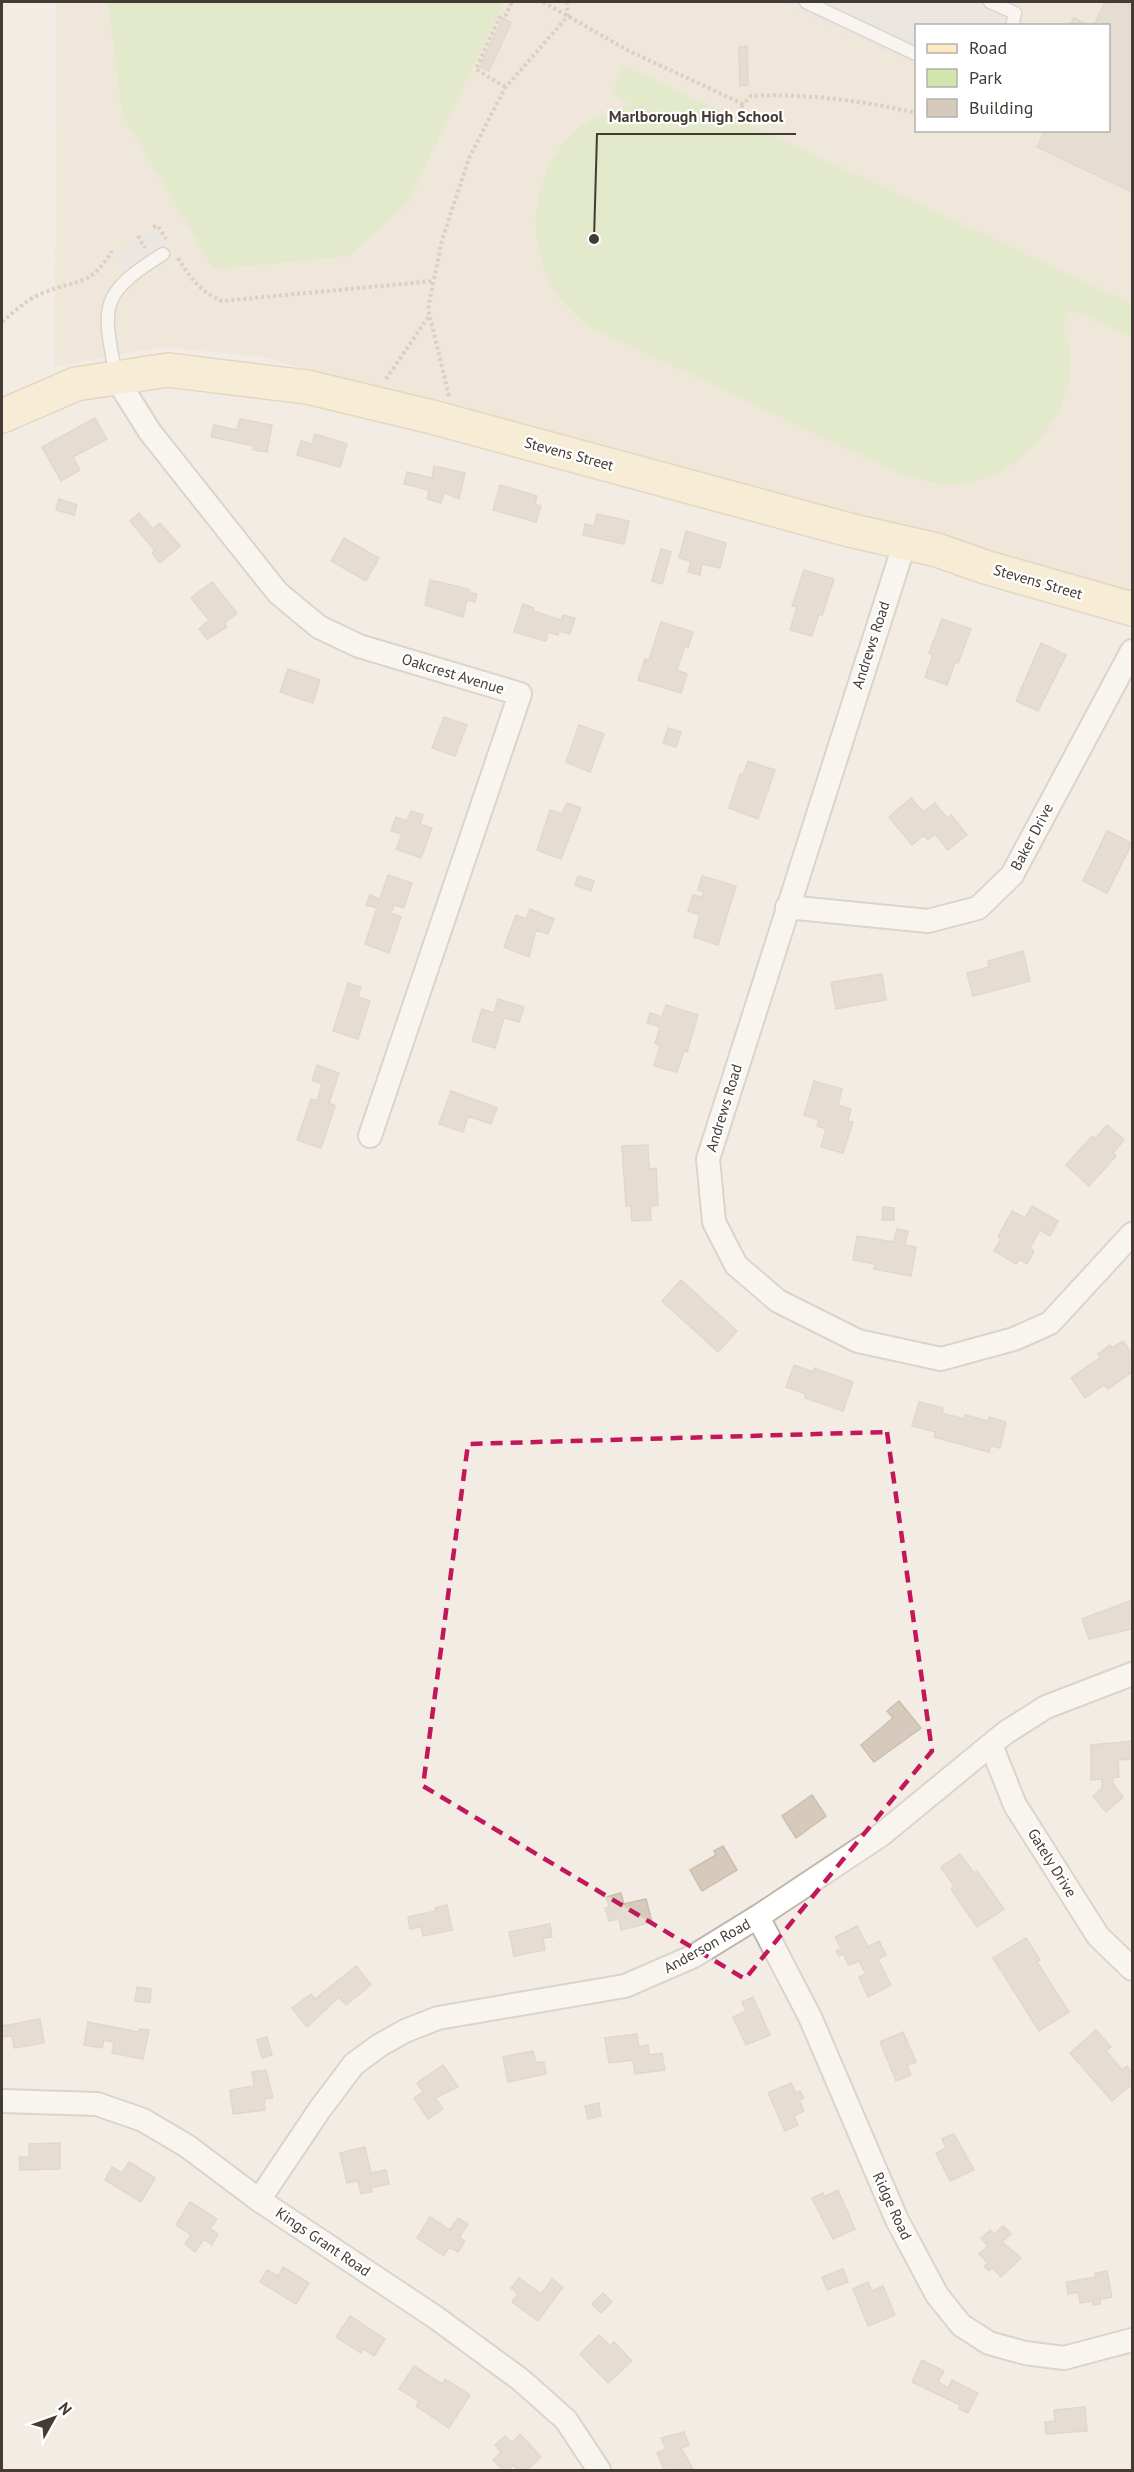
<svg xmlns="http://www.w3.org/2000/svg" width="1134" height="2472" viewBox="0 0 1134 2472" font-family="'PT Sans',sans-serif">
  <style>
    .education { fill: #ebe0ce; fill-rule: evenodd }
    .green { fill: #d1e5ad }
    .parking { fill: #e2dfdc }
    .building { fill: #d6cabd; stroke: #cdbead; stroke-width: 1.5 }
    .lines { fill: none; stroke-linecap: round; stroke-linejoin: round }
    .lane-casing { stroke: #c0b6aa; stroke-width: 15 }
    .street-casing { stroke: #c0b6aa; stroke-width: 26 }
    .secondary-casing { stroke: #d1bc95; stroke-width: 36 }
    .path { stroke: #beae99; stroke-width: 4; stroke-dasharray: 3 3; stroke-linecap: butt }
    .lane { stroke: #fff; stroke-width: 12 }
    .street { stroke: #fff; stroke-width: 22 }
    .secondary { stroke: #fdeac3; stroke-width: 33 }
    .marked { fill: none; stroke: #c2185b; stroke-width: 4.5; stroke-dasharray: 12 8; stroke-linejoin: round }
    .labels { text-anchor: middle; stroke-width: 4.5; stroke-linejoin: round; paint-order: stroke }
    .street-label { font-size: 15px; fill: #443c34; stroke: #fff }
    .leader { fill: none; stroke: #443c34; stroke-width: 2 }
    .callout-dot { fill: #443c34; stroke: #fff; stroke-width: 2 }
    .callout-label { font-size: 16px; text-anchor: middle; font-weight: bold; fill: #443c34; stroke: #fff; stroke-width: 4.5; stroke-linejoin: round; paint-order: stroke }
  </style>
  <rect width="100%" height="100%" fill="#f2ece4"/>
  <!-- education -->
  <path class="education" d="M56,2H1132V596L755,487L262,357L163,347L55,366ZM916,26H1108V130H916Z"/>
  <!-- green -->
  <path class="green" d="M108,2H504L408,202L349,256L214,269L122,114Z
    M624,66L1132,304V338L1071,309C1069,314 1064,321 1064,326C1063,333 1069,341 1070,348C1071,357 1071,371 1069,380C1058,434 1010,481 954,484C935,485 917,479 900,474L587,325C578,316 568,308 561,299C521,247 530,169 580,127C594,116 615,111 631,105L611,93Z"/>
  <!-- parking -->
  <path class="parking" d="M780,2H1016L1025,25L916,26V65Z
    M155,229L165,245L123,270L114,254Z"/>
  <!-- building -->
  <path class="building" d="M1105,2H1125L1132,5V192L1037,147L1045,130H1108V26H1094Z
    M503,18L511,23L489,71L480,67Z
    M1074,18L1090,26H1070Z
    M747,46L748,85L740,86L739,47Z
    M95,418L107,439L73,457L80,470L61,481L42,447Z
    M240,419L272,425L267,452L253,450L254,446L211,437L214,425L237,430Z
    M315,434L347,444L340,467L297,455L301,441L312,444Z
    M434,466L465,473L459,499L444,492L441,503L427,499L429,490L404,484L407,472L432,478Z
    M500,485L537,496L535,504L541,506L536,522L493,510Z
    M59,499L77,505L74,515L56,510Z
    M139,513L153,529L160,523L180,546L160,563L152,553L155,551L130,521Z
    M597,514L629,521L624,544L583,535L585,524L594,526Z
    M686,531L726,543L720,568L702,564L700,575L688,572L691,561L679,558Z
    M344,538L379,558L366,581L331,561Z
    M661,549L671,552L662,584L652,581Z
    M804,570L834,579L822,615L819,614L812,636L790,630L797,607L792,606Z
    M430,580L469,589V592L477,594L475,602L467,600L463,617L425,605Z
    M212,582L237,613L224,623L227,627L207,639L199,629L209,620L191,598Z
    M523,604L534,608L533,611L561,620L563,615L575,618L570,634L559,631L558,635L548,632L546,641L514,632Z
    M942,619L971,629L958,663L955,662L947,685L925,677L933,655L929,653Z
    M661,622L693,632L688,648L685,646L677,670L687,674L681,693L638,680L645,659L649,660Z
    M1041,643L1066,655L1038,711L1016,701Z
    M288,669L320,680L313,703L280,692Z
    M444,717L467,725L455,756L432,748Z
    M579,725L604,734L590,772L566,762Z
    M668,728L681,732L676,747L663,743Z
    M748,761L775,770L758,819L729,808L740,774L743,775Z
    M911,798L923,812L935,803L947,818L951,815L967,835L948,850L935,834L928,840L924,835L912,845L889,817Z
    M567,803L581,808L561,859L537,850L550,810L562,814Z
    M411,811L423,815L420,824L432,828L421,858L396,849L402,834L391,831L396,817L407,821Z
    M1107,831L1132,843L1107,893L1083,881Z
    M388,875L412,883L404,908L394,905L391,913L401,917L389,953L365,944L377,908L366,905L370,895L380,899Z
    M578,876L594,881L591,891L575,885Z
    M702,876L736,886L718,945L694,937L700,915L688,911L693,895L702,897L704,892L698,890Z
    M530,909L554,919L548,934L536,930L529,957L504,947L516,915L526,919Z
    M1023,951L1030,981L973,996L967,973L989,967L988,961Z
    M882,974L886,1000L836,1009L831,982Z
    M348,983L361,987L358,997L370,1001L358,1039L333,1031Z
    M498,999L524,1007L519,1022L504,1018L495,1048L472,1041L482,1009L494,1013Z
    M666,1005L698,1015L687,1052L684,1051L677,1072L654,1066L660,1045L655,1043L660,1027L647,1023L650,1013L662,1017Z
    M317,1065L339,1073L329,1103L335,1106L321,1148L297,1140L311,1099L317,1101L322,1084L312,1080Z
    M814,1081L842,1089L838,1105L851,1109L848,1121L853,1122L843,1153L821,1147L826,1129L817,1126L819,1120L804,1115Z
    M451,1091L497,1108L491,1124L468,1116L463,1132L439,1124Z
    M1107,1125L1124,1140L1113,1153L1116,1156L1089,1186L1066,1165L1092,1136L1095,1139Z
    M648,1145L649,1169L656,1168L658,1205L650,1206L651,1220L632,1221L631,1206H626L622,1146Z
    M1032,1206L1058,1221L1050,1236L1040,1230L1030,1248L1034,1251L1027,1264L1019,1259L1016,1264L994,1251L1001,1239L998,1237L1012,1211L1025,1218Z
    M883,1207L894,1208V1220H882Z
    M897,1229L908,1231L905,1245L916,1247L911,1276L874,1269L875,1264L853,1260L857,1236L894,1242Z
    M681,1280L737,1331L718,1352L662,1301Z
    M1123,1341L1132,1354V1372L1108,1389L1104,1385L1085,1398L1071,1378L1101,1357L1098,1354L1110,1345L1112,1348Z
    M794,1365L813,1372L814,1368L853,1382L843,1411L805,1398L806,1394L786,1387Z
    M919,1402L943,1408L942,1413L964,1419L965,1415L988,1421L989,1417L1006,1422L1000,1448L991,1446L989,1452L934,1437L936,1432L912,1426Z
    M1132,1600V1629L1089,1639L1082,1619Z
    M899,1701L921,1728L874,1762L861,1745L893,1718L887,1711Z
    M1132,1741V1759L1118,1760L1119,1777L1112,1778L1113,1784L1123,1797L1106,1812L1093,1796L1102,1788V1779L1091,1780V1745Z
    M812,1795L826,1816L796,1838L782,1816Z
    M723,1846L737,1870L702,1891L690,1870L716,1855L714,1851Z
    M960,1854L974,1873L977,1871L1004,1909L977,1927L951,1889L954,1886L941,1867Z
    M621,1893L624,1904L646,1899L652,1922L621,1930L619,1919L609,1921L605,1908L609,1907L606,1897Z
    M447,1905L452,1930L423,1936L421,1927L410,1929L408,1917L436,1911L435,1908Z
    M550,1924L552,1937L543,1938L545,1950L514,1956L509,1932Z
    M857,1926L868,1947L879,1941L886,1955L878,1959L891,1985L868,1997L859,1977L866,1974L859,1961L849,1965L843,1954L839,1956L836,1951L841,1949L835,1937Z
    M1026,1938L1040,1960L1037,1962L1069,2012L1039,2031L993,1958Z
    M356,1966L371,1985L346,2005L339,1997L307,2027L292,2008L311,1994L315,1999Z
    M137,1987L151,1989L150,2003L135,2001Z
    M753,1997L770,2035L746,2045L733,2017L746,2011L742,2002Z
    M40,2019L44,2043L14,2048L12,2036L2,2037V2026Z
    M88,2022L139,2032V2029L149,2030L143,2059L112,2053L114,2042L104,2040L102,2048L84,2045Z
    M1096,2030L1111,2047L1106,2051L1122,2070L1127,2066L1132,2072V2084L1112,2101L1070,2053Z
    M903,2032L916,2062L907,2065L911,2075L896,2081L880,2042Z
    M637,2034L639,2047L648,2045L649,2055L662,2053L665,2070L635,2074L633,2060L609,2063L605,2038Z
    M267,2037L272,2055L262,2058L257,2040Z
    M533,2051L536,2063L544,2062L546,2074L508,2082L503,2057Z
    M443,2065L458,2087L435,2098L443,2109L428,2119L414,2098L423,2092L417,2083Z
    M266,2070L273,2098L264,2099L265,2110L233,2114L230,2090L254,2086L252,2072Z
    M791,2083L796,2093L800,2091L804,2098L799,2100L804,2111L794,2116L798,2125L785,2131L768,2093Z
    M599,2103L601,2116L588,2119L585,2106Z
    M954,2134L974,2170L950,2181L936,2153L946,2148L942,2139Z
    M60,2143V2169L20,2170L19,2157H29V2144Z
    M365,2147L371,2173L386,2170L389,2184L371,2188L372,2192L361,2194L358,2181L347,2183L340,2153Z
    M129,2162L155,2178L141,2202L105,2180L112,2167L122,2173Z
    M838,2190L855,2229L833,2239L812,2198L823,2193L824,2197Z
    M190,2202L217,2219L210,2229L218,2234L212,2245L204,2239L195,2252L185,2244L191,2235L176,2225Z
    M430,2217L450,2230L458,2218L468,2224L459,2238L465,2241L458,2252L449,2247L444,2256L417,2238Z
    M1003,2226L1011,2234L1002,2242L1021,2258L1001,2277L993,2268L989,2271L984,2266L988,2263L979,2254L988,2246L981,2238L990,2230L994,2234Z
    M283,2267L309,2283L296,2304L260,2282L267,2270L278,2276Z
    M843,2269L848,2282L827,2290L822,2277Z
    M1107,2271L1112,2297L1100,2299V2304L1093,2305V2301L1080,2303L1078,2292L1068,2294L1066,2282L1096,2277L1095,2273Z
    M519,2278L541,2294L552,2279L563,2287L538,2321L512,2302L518,2294L511,2288Z
    M868,2282L872,2291L883,2286L895,2315L868,2326L853,2289Z
    M603,2293L612,2302L601,2313L592,2304Z
    M350,2316L385,2339L374,2356L364,2349L361,2353L336,2337Z
    M599,2335L610,2346L614,2342L632,2361L608,2383L580,2354Z
    M922,2360L944,2371L938,2382L948,2388L952,2380L978,2393L968,2413L959,2409L960,2405L912,2382Z
    M414,2366L442,2384L445,2379L470,2395L449,2428L416,2406L419,2401L399,2389Z
    M1085,2407L1087,2431L1046,2434L1045,2422L1055,2421L1054,2410Z
    M684,2432L689,2445L681,2448L693,2469L664,2470L657,2453L666,2449L661,2438Z
    M520,2434L541,2457L527,2470H518L513,2465L508,2470H503L493,2460L501,2452L495,2445L505,2436L512,2443Z"/>
  <g class="lines">
    <defs>
      <path id="lane" d="M806,2L916,54
        M990,2L1015,13L1012,26
        M116,376C102,305 99,294 163,254"/>
      <path id="street" d="M116,378L150,432L278,593L319,627L359,646L520,694L370,1136
        M905,542L708,1159L714,1222L736,1265L778,1301L858,1341L941,1359L1014,1339L1050,1323L1132,1234
        M787,907L928,921L978,908L1012,875L1132,651
        M991,1745L1015,1805L1098,1936L1132,1969
        M758,1917L810,2017L897,2220L937,2295L961,2325L989,2343L1025,2353L1064,2358L1132,2340
        M2,2101L97,2104L143,2120L187,2146L259,2200L435,2317L521,2380L566,2420L599,2470
        M259,2200L320,2109L354,2064L380,2045L405,2031L438,2018L625,1986L694,1956L762,1914L881,1835L1005,1733L1046,1707L1132,1674"/>
      <path id="secondary" d="M2,416L76,384L168,370L307,387L432,417L849,530L937,550L985,567L1132,609"/>
    </defs>
    <!-- lane casing -->
    <use href="#lane" class="lane-casing"/>
    <!-- street casing -->
    <use href="#street" class="street-casing"/>
    <!-- secondary casing -->
    <use href="#secondary" class="secondary-casing"/>
    <!-- path -->
    <path class="path" d="M543,2L629,51L743,104L751,96C802,93 866,101 916,113
      M505,87L476,69L499,18L506,15L512,2
      M737,119L743,104
      M153,227L158,226L166,239
      M138,236L145,248
      M178,258C190,278 201,292 222,301L433,281
      M2,322C15,311 27,299 43,293C79,278 89,288 112,251
      M386,379L429,316
      M449,396L428,309L442,240L469,158L505,88L568,16L567,2"/>
    <!-- lane -->
    <use href="#lane" class="lane"/>
    <!-- street -->
    <use href="#street" class="street"/>
    <!-- secondary -->
    <use href="#secondary" class="secondary"/>
  </g>
  <!-- marked area -->
  <path d="M0 0H1134V2472H0ZM887,1432L932,1751L745,1979L423,1786L468,1444Z" fill="#f2ece4" fill-opacity=".55" fill-rule="evenodd"/>
  <path class="marked" d="M887,1432L932,1751L745,1979L423,1786L468,1444Z"/>
  <g class="labels">
    <!-- street labels -->
    <g class="street-label">
      <text transform="translate(569 454) rotate(15)" y="5">Stevens Street</text>
      <text transform="translate(1038 582) rotate(16)" y="5">Stevens Street</text>
      <text transform="translate(871 645) rotate(-72)" y="5">Andrews Road</text>
      <text transform="translate(453 674) rotate(17)" y="5">Oakcrest Avenue</text>
      <text transform="translate(1032 837) rotate(-62)" y="5">Baker Drive</text>
      <text transform="translate(724 1108) rotate(-73)" y="5">Andrews Road</text>
      <text transform="translate(1052 1863) rotate(58)" y="5">Gately Drive</text>
      <text transform="translate(707 1946) rotate(-29)" y="5">Anderson Road</text>
      <text transform="translate(892 2206) rotate(65)" y="5">Ridge Road</text>
      <text transform="translate(323 2242) rotate(34)" y="5">Kings Grant Road</text>
    </g>
  </g>
  <!-- callouts -->
  <path class="leader" d="M594 239L597 134H796"/>
  <circle class="callout-dot" cx="594" cy="239" r="6"/>
  <g class="callout-label">
    <text x="696" y="122">Marlborough High School</text>
  </g>
  <!-- border -->
  <rect width="1134" height="2472" fill="none" stroke="#443c34" stroke-width="6"/>
  <!-- legend -->
  <rect x="915" y="24" width="195" height="108" fill="#ffffff" stroke="#b4b1ae" stroke-width="1.5"/>
  <rect x="927" y="44" width="30" height="9" fill="#fdeac3" stroke="#b4b1ae" stroke-width="1.5"/>
  <text x="969" y="54" font-size="18" fill="#443c34">Road</text>
  <rect x="927" y="69" width="30" height="18" fill="#d1e5ad" stroke="#b4b1ae" stroke-width="1.5"/>
  <text x="969" y="84" font-size="18" fill="#443c34">Park</text>
  <rect x="927" y="99" width="30" height="18" fill="#d6cabd" stroke="#b4b1ae" stroke-width="1.5"/>
  <text x="969" y="114" font-size="18" fill="#443c34">Building</text>
  <!-- north arrow -->
  <g transform="translate(54 2418) rotate(50)" stroke="#ffffff" stroke-width="4.5" paint-order="stroke">
  <path d="M0-4.5L10 22L0 15L-10 22Z" fill="#443c34"/>
  <text y="-9" font-size="16" font-weight="bold" text-anchor="middle" fill="#443c34">N</text>
  </g>
</svg>
